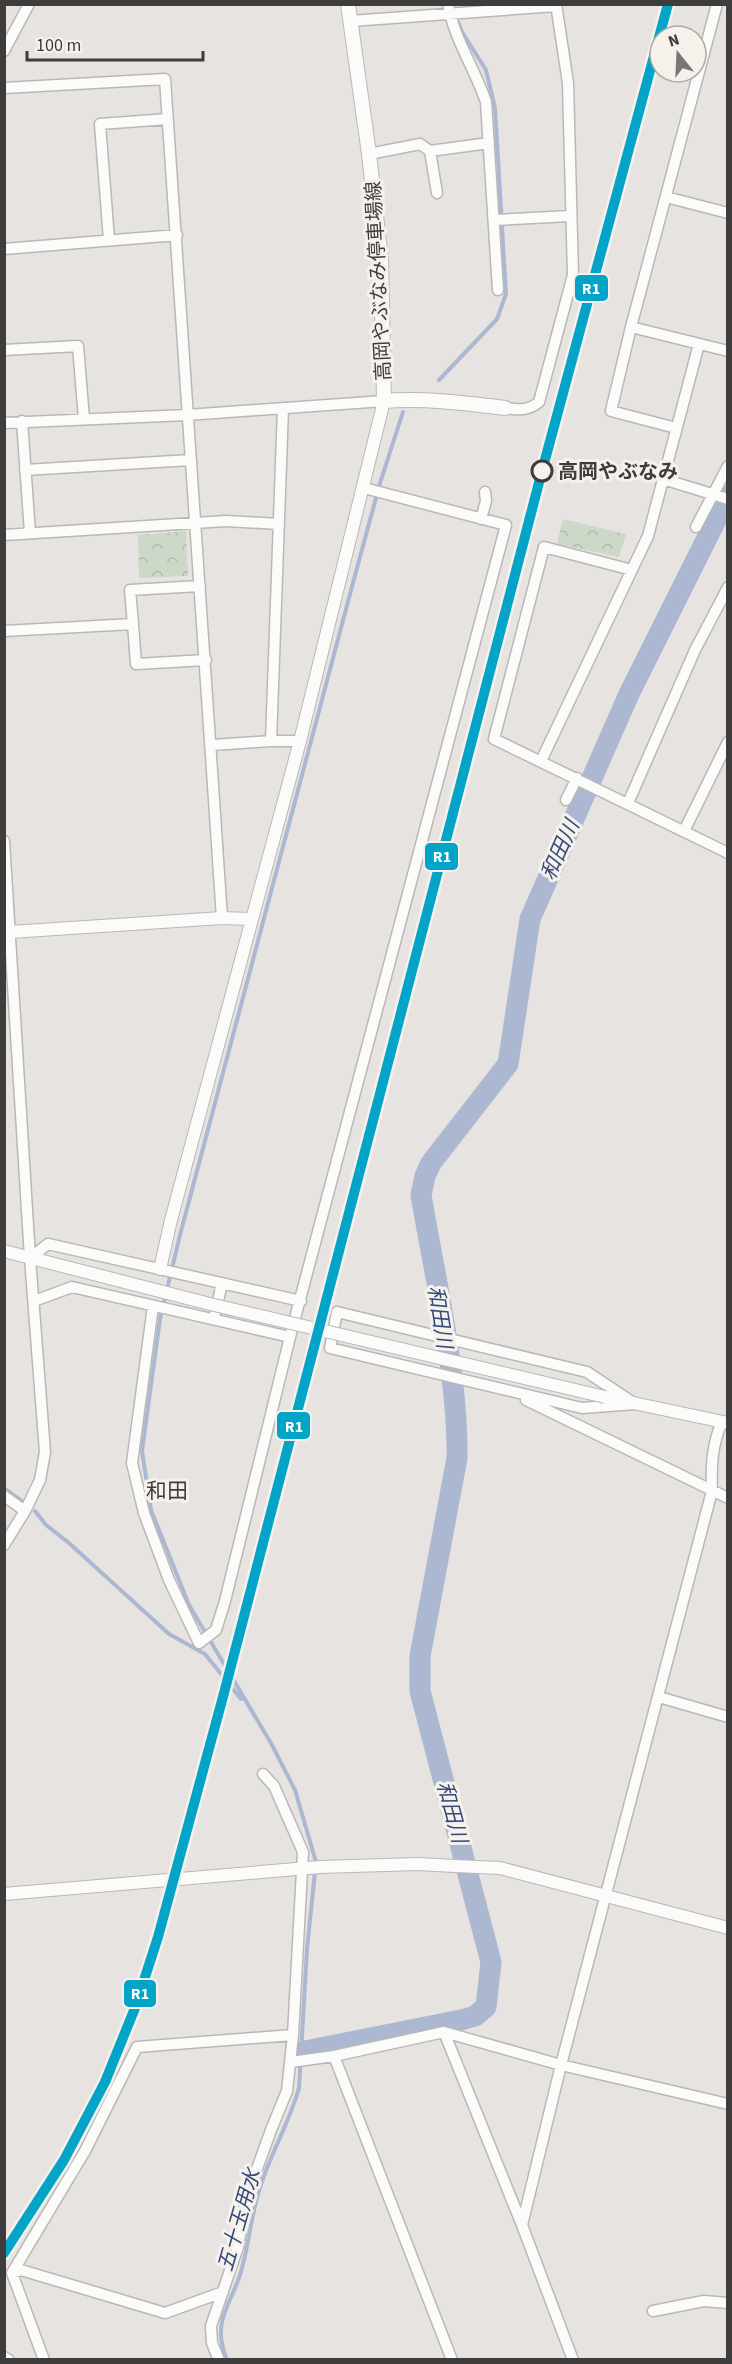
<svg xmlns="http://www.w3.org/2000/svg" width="732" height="2364" viewBox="0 0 732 2364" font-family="'Source Sans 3','Noto Sans JP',sans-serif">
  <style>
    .park { fill: url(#park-crowns) }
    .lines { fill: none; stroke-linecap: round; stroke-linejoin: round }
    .stream { stroke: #acb8d2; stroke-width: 4 }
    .river { stroke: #acb8d2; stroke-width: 21 }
    .minor-casing { stroke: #bab8b6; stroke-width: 13 }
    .tertiary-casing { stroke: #bab8b6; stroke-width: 14 }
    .secondary-casing { stroke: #bab8b6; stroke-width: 16 }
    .minor { stroke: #fbfbfa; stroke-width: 10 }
    .tertiary { stroke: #fbfbfa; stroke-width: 12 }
    .secondary { stroke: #fbfbfa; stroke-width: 14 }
    .tertiary-bridge-casing { stroke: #bab8b6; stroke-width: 14; stroke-linecap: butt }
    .tertiary-bridge { stroke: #fbfbfa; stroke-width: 12 }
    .rail-1-casing { stroke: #f6f1eb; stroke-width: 15 }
    .rail-1 { stroke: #03a4c7; stroke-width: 10 }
    .stop-dot { fill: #f6f1eb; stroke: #3f3d3b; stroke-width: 3 }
    .labels { text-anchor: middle; stroke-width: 6; stroke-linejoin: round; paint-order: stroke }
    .street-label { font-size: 20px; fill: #3f3d3b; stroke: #f6f1eb }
    .stop-label { font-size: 20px; font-weight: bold; fill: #3f3d3b; stroke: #f6f1eb; text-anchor: start }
    .water-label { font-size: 21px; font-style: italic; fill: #344b7e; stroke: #f6f1eb }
    .neighbourhood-label { font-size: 21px; fill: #3f3d3b; stroke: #f6f1eb }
    .line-badge { stroke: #f6f1eb; stroke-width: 2 }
    .badge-label { font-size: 16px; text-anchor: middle; font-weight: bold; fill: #fff }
  </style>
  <defs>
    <pattern id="park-crowns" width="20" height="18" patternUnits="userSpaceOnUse" patternTransform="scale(1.5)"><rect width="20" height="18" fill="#ccd8c8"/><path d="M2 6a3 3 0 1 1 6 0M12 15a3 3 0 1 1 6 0" fill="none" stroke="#b0baad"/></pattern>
  </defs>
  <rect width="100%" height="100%" fill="#e6e3e1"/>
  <!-- park -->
  <path class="park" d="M563,519L626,534L619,557L557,544Z
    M186,531L188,576L139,578L138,535Z"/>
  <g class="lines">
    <!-- stream -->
    <path class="stream" d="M439,380L497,319L506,294L495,108L486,70L462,32L458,22
      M4,1488L22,1501
      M35,1511L46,1525L69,1543L169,1634L205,1654L241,1699
      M227,2360C210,2319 233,2304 242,2268C249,2243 251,2216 259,2191C269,2156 289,2124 299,2088L307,1949L316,1862L295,1790L272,1745L189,1605L151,1510L142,1451L160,1319L180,1235L354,579L380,483L403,412"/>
    <!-- river -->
    <path class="river" d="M300,2052L461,2020L475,2016L486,2007L491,1962L420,1691V1656L457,1458C458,1374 435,1278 421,1195L425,1176L431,1163L508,1064L530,919L629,694L728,496"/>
    <defs>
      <path id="minor" d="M448,4C454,39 475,69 486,102L498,290
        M351,21L556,6
        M4,51L29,4
        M4,88L165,79L222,918
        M430,151L437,193
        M369,154L420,144L430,151L489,143
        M666,197L728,213
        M494,220L570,216
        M109,240L100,124L168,119
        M4,249L177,235
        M631,327L728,351
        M4,350L78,346L84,419
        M505,408C519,410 528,411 539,402L573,275L568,83L556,4
        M22,421L30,533
        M4,423L187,415L384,401
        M676,428L611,411L631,327L717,4
        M25,470L191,460
        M663,479L728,499
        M481,519L486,501L485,492
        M696,527L728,466
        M4,535L226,521L279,524
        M632,570L544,547L494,739L728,853
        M133,624L136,664L206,660
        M4,631L133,624L130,590L200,586
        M271,741L283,408
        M212,745L271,741H300
        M541,761L648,536L699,344
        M566,800L577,778
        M628,803L695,650L728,587
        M684,831L728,742
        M4,841L30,1258L45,1452L40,1480L25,1511L4,1545
        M30,1258L48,1244L301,1301
        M34,1301L72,1287L290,1337
        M153,1306L132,1463L144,1513L169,1580L199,1643L216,1630L225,1601L290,1337L506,525L364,488
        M337,1312L587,1372L635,1404L582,1408L330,1348Z
        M215,1314L222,1283
        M526,1400L728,1498
        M4,1496L25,1511
        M659,1697L728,1717
        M444,2032L522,2225L573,2360
        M334,2056L452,2360
        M291,2062L334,2056L444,2032L561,2065L728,2104
        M522,2225L561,2065L712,1491C711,1466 712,1444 722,1422
        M12,2273L85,2151L137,2047L293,2035
        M653,2311L704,2301L728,2303
        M4,2357L9,2360
        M44,2360L12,2273L21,2270L165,2313L223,2292
        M219,2360L212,2343L211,2326L238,2247L246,2199L271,2130L287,2091L293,2035L303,1852L274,1786L263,1774"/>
      <path id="tertiary" d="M10,932L222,918L251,919
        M4,1251L210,1304
        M160,1269L171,1220L300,741L384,401
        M605,1397L728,1423
        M4,1894L320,1867L418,1864L455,1866L500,1868L728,1928"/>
      <path id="secondary" d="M348,4L369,154L381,260L384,401C425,398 465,403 505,408"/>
    </defs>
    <!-- minor casing -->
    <use href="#minor" class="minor-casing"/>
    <!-- tertiary casing -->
    <use href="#tertiary" class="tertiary-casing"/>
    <!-- secondary casing -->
    <use href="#secondary" class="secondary-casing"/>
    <!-- minor -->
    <use href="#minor" class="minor"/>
    <!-- tertiary -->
    <use href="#tertiary" class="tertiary"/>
    <!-- secondary -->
    <use href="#secondary" class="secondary"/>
    <defs>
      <path id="tertiary-bridge" d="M210,1304L605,1397"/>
    </defs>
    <!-- tertiary-bridge casing -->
    <use href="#tertiary-bridge" class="tertiary-bridge-casing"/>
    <!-- tertiary-bridge -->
    <use href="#tertiary-bridge" class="tertiary-bridge"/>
    <defs>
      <path id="rail-1" d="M4,2253L64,2160L105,2082L135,2008L158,1937L224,1693L542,471L668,4"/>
    </defs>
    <!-- rail-1 casing -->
    <use href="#rail-1" class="rail-1-casing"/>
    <!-- rail-1 -->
    <use href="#rail-1" class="rail-1"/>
  </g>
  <!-- markers -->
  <circle class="stop-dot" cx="542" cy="471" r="10"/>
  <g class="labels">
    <!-- street labels -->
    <g class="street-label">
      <text transform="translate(378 281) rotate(-93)" y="7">高岡やぶなみ停車場線</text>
    </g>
    <!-- stop labels -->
    <g class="stop-label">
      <text x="558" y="478">高岡やぶなみ</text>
    </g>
    <!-- water labels -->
    <g class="water-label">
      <text transform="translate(560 850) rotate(-66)" y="7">和田川</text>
      <text transform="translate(440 1317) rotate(81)" y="7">和田川</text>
      <text transform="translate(452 1812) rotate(75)" y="7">和田川</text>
      <text transform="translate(239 2220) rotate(-74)" y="7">五十玉用水</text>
    </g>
    <!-- neighbourhood labels -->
    <g class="neighbourhood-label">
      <text x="167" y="1498">和田</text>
    </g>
  </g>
  <g class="line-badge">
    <rect x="574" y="274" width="35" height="28" rx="6" fill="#03a4c7"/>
    <rect x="424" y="842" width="35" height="29" rx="6" fill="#03a4c7"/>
    <rect x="276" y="1411" width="35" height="29" rx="6" fill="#03a4c7"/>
    <rect x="123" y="1979" width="34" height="29" rx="6" fill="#03a4c7"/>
  </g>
  <g class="badge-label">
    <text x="591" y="294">R1</text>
    <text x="442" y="862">R1</text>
    <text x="294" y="1432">R1</text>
    <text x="140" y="1999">R1</text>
  </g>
  <!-- border -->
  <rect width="732" height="2364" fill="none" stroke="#3f3d3b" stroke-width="12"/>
  <!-- north arrow -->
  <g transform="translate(678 54) rotate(342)"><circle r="28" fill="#f6f1eb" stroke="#ada9a5" stroke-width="1.5"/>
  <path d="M0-4.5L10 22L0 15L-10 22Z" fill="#797775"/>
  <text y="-9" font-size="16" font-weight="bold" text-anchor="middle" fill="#3f3d3b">N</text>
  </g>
  <!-- scale -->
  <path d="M27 51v9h176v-9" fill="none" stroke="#3f3d3b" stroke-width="3"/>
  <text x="36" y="51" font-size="18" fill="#3f3d3b" stroke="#f6f1eb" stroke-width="4.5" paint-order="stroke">100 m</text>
</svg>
